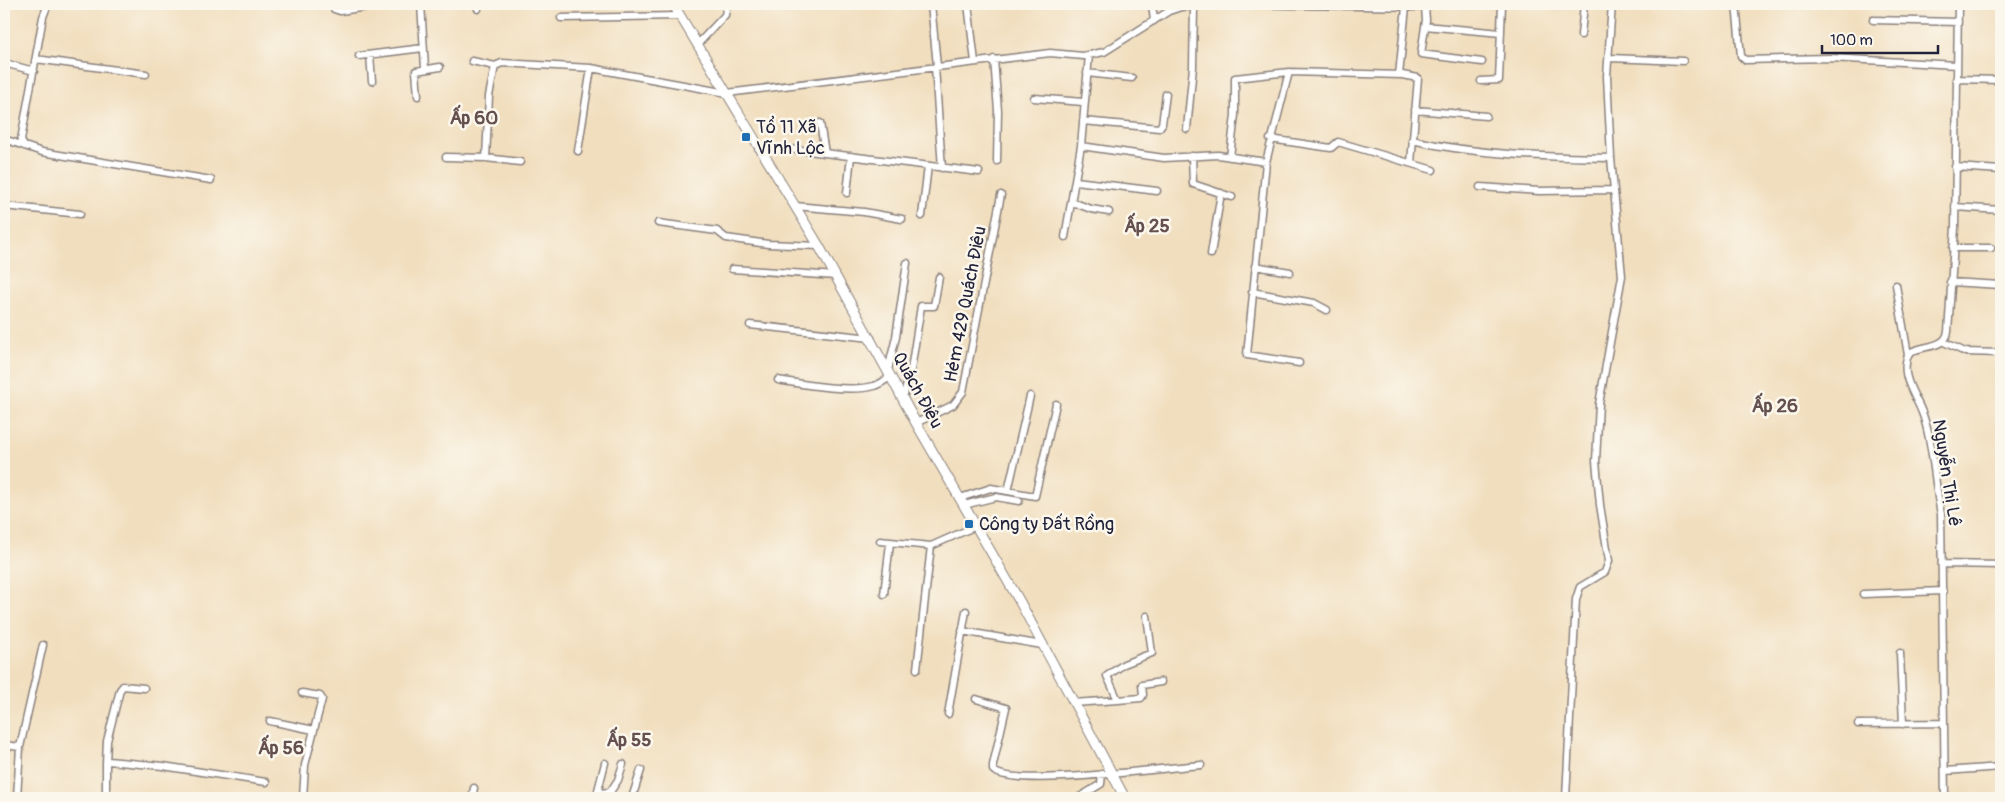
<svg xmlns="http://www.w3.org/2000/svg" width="2005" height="802" viewBox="0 0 2005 802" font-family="Pangolin,sans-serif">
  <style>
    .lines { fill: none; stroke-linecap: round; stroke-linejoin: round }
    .minor-casing { stroke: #8a807c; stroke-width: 9 }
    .secondary-casing { stroke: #8a807c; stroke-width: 11 }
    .minor { stroke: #fff; stroke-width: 6 }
    .secondary { stroke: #fff; stroke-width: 9 }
    .poi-dot { fill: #1f6fb2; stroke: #fbf7ec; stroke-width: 2 }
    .labels { text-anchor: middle; stroke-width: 5; stroke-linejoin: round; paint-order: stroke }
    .poi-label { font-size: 18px; fill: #22223b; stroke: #fbf7ec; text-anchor: start }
    .street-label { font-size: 18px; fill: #22223b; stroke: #fbf7ec }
    .neighbourhood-label { font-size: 19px; font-weight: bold; fill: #64504f; stroke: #fbf7ec }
  </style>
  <rect width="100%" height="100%" fill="#fbf7ec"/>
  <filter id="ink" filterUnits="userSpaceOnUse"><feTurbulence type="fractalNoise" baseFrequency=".02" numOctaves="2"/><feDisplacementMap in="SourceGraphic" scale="10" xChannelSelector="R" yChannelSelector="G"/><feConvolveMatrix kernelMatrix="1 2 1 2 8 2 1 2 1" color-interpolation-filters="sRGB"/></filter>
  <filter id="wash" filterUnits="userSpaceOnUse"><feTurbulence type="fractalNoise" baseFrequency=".0096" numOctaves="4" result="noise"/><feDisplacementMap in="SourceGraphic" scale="20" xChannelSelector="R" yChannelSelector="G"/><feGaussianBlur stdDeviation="1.12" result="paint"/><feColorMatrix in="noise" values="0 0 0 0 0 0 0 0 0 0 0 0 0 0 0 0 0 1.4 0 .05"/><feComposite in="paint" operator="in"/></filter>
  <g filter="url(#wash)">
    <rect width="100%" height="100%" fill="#f1debe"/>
  </g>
  <g filter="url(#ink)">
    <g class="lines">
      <defs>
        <path id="minor" d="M332,4L334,9L340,11L386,4
          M421,4L425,68
          M477,4L478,9
          M931,4L937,66
          M968,4L975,62
          M1152,4L1154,21
          M1736,4L1741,56L1745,60L1830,58L1957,65
          M1425,7L1426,20L1421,54L1482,62
          M561,18L680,16
          M1873,20L1958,22
          M1425,26L1501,33
          M1581,35L1584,4
          M697,45L725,15L727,4
          M370,55L372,81
          M359,56L423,48
          M1610,58L1683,61
          M36,59L146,74
          M994,59L998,111L997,161
          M472,61L495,66
          M4,63L34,71
          M935,67L942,168
          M1289,72L1266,162L1247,355L1299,363
          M1087,73L1132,78
          M1399,75L1406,7
          M1956,79L2001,80
          M1481,81L1499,80L1502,4
          M418,96L416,71L440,67
          M1034,98L1083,102
          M1415,110L1486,116
          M1083,121L1159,128L1162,124L1166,94
          M820,123L825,153
          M1187,129L1193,67L1194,6
          M4,139L42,152L211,180
          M1270,139L1331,148L1338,142L1433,170
          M1412,140C1476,155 1545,157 1611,158
          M24,146L21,140L43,17L48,4
          M1081,146L1164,158L1218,155L1266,162
          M758,148L800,150L979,172
          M578,151L591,68
          M1192,156L1193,184L1232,197
          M446,157L486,158L520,162
          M1230,157L1235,115V78L1289,72L1402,75L1418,78L1411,163
          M486,158L489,96L495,66L502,63L591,68L727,93L1050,53L1083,56L1104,52L1169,11L1181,7L1225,4L1425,7L1434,4
          M1955,167L2001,170
          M1076,181L1157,191
          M1480,187L1539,191L1614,190
          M847,193L851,156
          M1072,202L1091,209L1109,212
          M4,206L80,214
          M795,206L864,212L902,219
          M1955,207L2001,210
          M922,216L928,166
          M658,223L717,231L726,238L768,244L819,246
          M1065,237L1081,146L1089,55
          M1953,248H1991
          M1211,254L1221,193
          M1255,266L1290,272
          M732,269L836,276
          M1950,282L2001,285
          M1896,285L1908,355
          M1252,292L1314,303L1327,310
          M750,325L871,338
          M1944,342L1965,352L2001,353
          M888,370L896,337L907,263
          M778,380C802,384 850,393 874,386C880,384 886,380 891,376
          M903,398L911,370L921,306H934L939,277
          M916,423L953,405L963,392L1001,195
          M1008,491L1030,396
          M960,498L991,488L1035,496L1056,404
          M964,505L996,497L1019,501
          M880,541L931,546L976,526
          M1943,564L2001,565
          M884,594L890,543
          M1863,594L1943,591
          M962,631L1042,645
          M1900,653L1903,724
          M917,669L931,546
          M302,693L320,696L322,699L314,730
          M976,699L1006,708L993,765V770C1011,789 1169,767 1201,765
          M1118,700L1141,698L1143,695L1142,685L1161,682
          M1073,703L1118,700L1107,676L1124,664L1152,653L1147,616
          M948,714L966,611
          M270,721L314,730L305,765L303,798
          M1858,724L1944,723
          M4,745L20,747
          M106,763L107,741L120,690L123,686L144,688
          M1945,771L2001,767
          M598,793L610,792L618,780L623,764
          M17,798L20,747L43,645
          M106,798V763L108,761L163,766L266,782
          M472,798L474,788
          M596,798L605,763
          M632,798L641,770
          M1078,798L1101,784L1102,774
          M1566,798L1576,599L1580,587L1605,572L1609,561L1600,505L1596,461L1599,404L1622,276L1611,158L1607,76L1612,4
          M1945,798L1941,514C1934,482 1934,447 1923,415C1916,395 1898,375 1909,353C1921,345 1945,349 1948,332L1955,228L1958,4"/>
        <path id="secondary" d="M673,4L819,246L916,423L1020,602L1125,798"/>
      </defs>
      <!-- minor casing -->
      <use href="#minor" class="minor-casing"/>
      <!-- secondary casing -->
      <use href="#secondary" class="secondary-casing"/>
      <!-- minor -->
      <use href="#minor" class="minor"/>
      <!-- secondary -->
      <use href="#secondary" class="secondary"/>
    </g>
  </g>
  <!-- markers -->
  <g class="poi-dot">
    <rect x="741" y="132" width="10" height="10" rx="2.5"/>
    <rect x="964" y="519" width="10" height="10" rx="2.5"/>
  </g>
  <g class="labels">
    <!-- poi labels -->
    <g class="poi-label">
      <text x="756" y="133">Tổ 11 Xã<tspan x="756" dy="21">Vĩnh Lộc</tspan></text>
      <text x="979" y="530">Công ty Đất Rồng</text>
    </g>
    <!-- street labels -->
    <g class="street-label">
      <text transform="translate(965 304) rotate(-79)" y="6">Hẻm 429 Quách Điêu</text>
      <text transform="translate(918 390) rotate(61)" y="6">Quách Điêu</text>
      <text transform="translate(1947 473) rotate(81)" y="6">Nguyễn Thị Lê</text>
    </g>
    <!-- neighbourhood labels -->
    <g class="neighbourhood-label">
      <text x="474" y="124">Ấp 60</text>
      <text x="1147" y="232">Ấp 25</text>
      <text x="1775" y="412">Ấp 26</text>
      <text x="629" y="746">Ấp 55</text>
      <text x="281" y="754">Ấp 56</text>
    </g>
  </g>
  <!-- margin -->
  <rect width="2005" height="802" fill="none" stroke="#fbf7ec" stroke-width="20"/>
  <!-- scale -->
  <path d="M1822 45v8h116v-8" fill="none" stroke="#22223b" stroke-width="2.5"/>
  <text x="1830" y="45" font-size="15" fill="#22223b" stroke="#fbf7ec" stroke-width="4" paint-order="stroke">100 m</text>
</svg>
